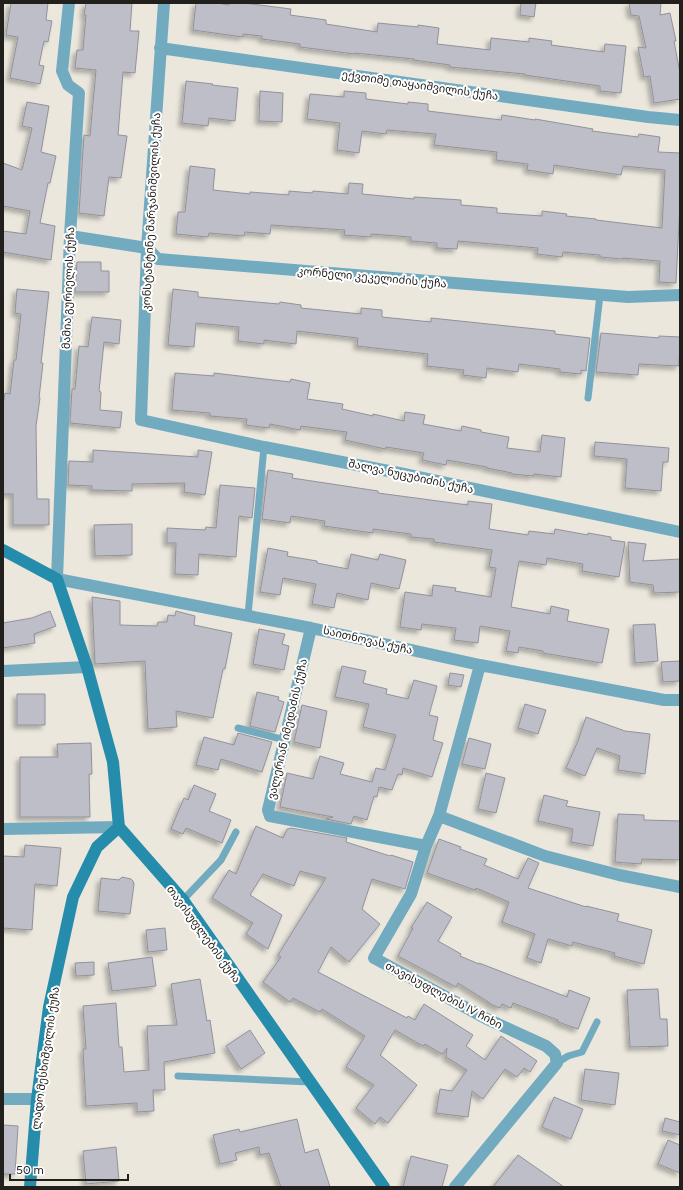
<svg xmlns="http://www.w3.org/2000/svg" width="683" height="1190" viewBox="0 0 683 1190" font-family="Figtree,'Noto Sans Georgian',sans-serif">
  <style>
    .building { fill: #bebec8; stroke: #92929c; filter: url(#shadow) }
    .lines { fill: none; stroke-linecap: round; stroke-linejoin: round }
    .lane { stroke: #72abc0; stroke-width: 7 }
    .street { stroke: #72abc0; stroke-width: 12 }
    .secondary { stroke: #258dab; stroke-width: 12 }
    .labels { text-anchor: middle; stroke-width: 4; stroke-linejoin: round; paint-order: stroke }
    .street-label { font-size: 11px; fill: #22201d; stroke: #fff }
  </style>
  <defs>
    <filter id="shadow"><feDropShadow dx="-3.5" dy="3.5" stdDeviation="2" flood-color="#0004"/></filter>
  </defs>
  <rect width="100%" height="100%" fill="#ebe7dd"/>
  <!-- building -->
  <path class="building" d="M11,3H48L46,20L52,21L48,42L44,41L39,65L44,66L40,84L10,78L18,37L6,35Z
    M86,3H132L130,31H139L135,73L123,72L118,135L127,136L121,178L109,177L104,216L79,213L84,135L90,136L96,70L75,68L77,50H83L86,15H84Z
    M196,3H217L229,5L230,3H244L291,9L290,15L326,20V24L377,32L378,23L418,27V25L439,28L437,44L490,50L491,38L529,42V38L552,41L551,45L604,52L605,44L626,46L621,93L600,91V86L525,75V74L450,67V65L414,60V59L355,53V54L300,47V44L262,39V36L243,34V37L193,30Z
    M521,3H536L534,17L520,15Z
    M629,3H661L660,15L670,13L676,41H674L680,73V99L654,103L650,76L644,77L638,47L646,48L639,16L631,15Z
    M186,81L213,84L212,85L238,88L235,121L209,118L208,126L182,123Z
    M260,91L283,93L282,122L259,121Z
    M344,91L366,93V99L408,104V102L428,104V111L501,120L502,115L535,120V119L593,129L592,131L638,137L639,134L660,137L658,152L680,153V203L676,283L659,282L660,261L623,258V259L600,257V255L563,252L562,257L537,254L538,248L458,241L457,249L437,248V243L411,241V237L371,234V237L344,235L345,230L271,225L270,234L245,232L244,236L209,233L208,237L176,234L178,212H185L190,166L215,169L213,190L250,194V192L289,195V191L312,193L313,191L348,194L349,183L363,184L362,194L414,199V197L461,200V205L497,208V213L542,216V211L567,214L566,216L596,219V220L662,228L665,170L623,166L621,175L554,165L553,174L527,170L528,164L496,160L497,152L434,145L436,134L387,130L386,134L362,131L359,153L337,150L340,123L307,119L310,94L344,97Z
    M27,102L49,106L41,152L56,156L50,183H48L40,223L55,226L51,260L3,252V231L26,234L30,211L3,206V163L22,170L32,128L22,126Z
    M77,262H101V271H109V292H75Z
    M17,289L49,292L41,363H43L39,398H40L36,426L37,499H49V525H13V494H3V405L5,393L10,394L14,360H16L21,314L15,313Z
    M173,289L198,292V297L279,304L280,302L301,305V308L361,314V308L382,310V317L431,322V318L555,331V334L590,338L586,371L581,370V374L560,372V369L519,364L518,372L487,368L486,378L463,375L464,370L427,366L428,354L357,346L358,338L297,331L296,344L264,340V344L238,341L239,327L196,323L194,347L168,345Z
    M92,317L121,320L119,344L104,342L99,391L101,392L100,410L122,412L120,428L70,423L72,389H75L79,346L88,347Z
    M601,333L659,338V336L680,337L679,366L639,364L638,375L596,372Z
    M175,373L214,376V373L290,382L291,379L310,383L307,399L343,404L342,409L373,416V414L404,421L405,412L425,415L423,424L461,431L462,426L481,430V432L509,437L507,448L540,452L542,435L565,438L561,477L534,474L533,476L512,474V473L487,468V467L447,460L446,465L422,460L424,453L386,447L385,449L345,440L347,432L301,426L300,430L270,424L269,428L246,425L247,419L210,416V413L172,410Z
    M595,442L669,448L668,462H663L661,491L625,488L627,459L594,456Z
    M93,450L198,457V450L212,452L205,495L184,492L185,483L132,484V491L92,490V486L68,485L69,461L93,462Z
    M268,470L293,474L292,478L378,491V493L468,505V501L492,504L489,529L528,535L529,531L554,534L555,529L588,535V533L611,537V540L625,542L619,577L582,571L583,564L547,558L546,565L519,561L511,607L550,614L551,606L569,610L567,621L609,629L602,663L543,653V651L519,647L518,653L506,651L510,631L480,626L478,643L454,640L456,628L422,624L421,630L400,627L405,592L432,596L433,585L456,588L455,591L491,597L496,568L489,567L492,550L434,542V539L411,537V534L373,529V533L324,526L325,521L291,516L290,523L262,519Z
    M220,485L255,488L252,518L239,516L236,557L199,554L198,575L175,574L176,543H167V528L205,530L206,527L216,528Z
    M132,524V555L95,556L94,525Z
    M628,542L646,544L643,561L680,559V592L654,593L653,585L630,582Z
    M268,548L288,552L287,556L317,561V563L348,569L351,554L378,560L380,554L406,560L399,589L371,583L368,600L337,593L334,608L312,604L316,584L283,578L280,595L260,592Z
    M92,597L120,601V625L157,626L158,622H167L168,615L175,616L176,611L195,616L194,625L232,633L225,669H223L213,718L176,711L177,727L148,729L145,661L95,664Z
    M50,611L56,626L34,634L35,643L3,648V623L32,618Z
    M655,624L658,661L635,663L633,625Z
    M259,629L285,634L282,644L289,646L284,670L253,664Z
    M680,661V681L663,682L661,662Z
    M342,666L366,671L363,683L387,689L386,694L408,699L414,680L437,686L429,715L438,717L433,740L443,743L432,777L403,768L402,775L398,774L392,790L379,787L377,797L374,796L367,820L354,816L351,824L326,819L333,817L280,807L287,773L313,779L320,756L344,763L340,774L372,782L376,768L385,770L396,735L363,727L369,704L335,697Z
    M450,673L464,675L461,687L448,685Z
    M257,692L279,697L278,700L284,702L275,732L250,726Z
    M17,694H45V725H17Z
    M525,704L546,710L538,734L518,728Z
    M302,705L327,711L320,748L294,742Z
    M586,717L625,731L650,734L645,774L618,770L620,756L597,748L585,776L566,768L578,741Z
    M238,733L272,742L262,772L221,759L218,770L196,765L204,737L234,745Z
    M469,738L491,744L485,769L462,764Z
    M91,743L92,774H89L90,817H20V757H58L57,744Z
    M486,773L505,778L496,813L478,809Z
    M194,785L216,794L209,811L231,820L222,843L186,828L183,834L171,829L184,798L188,800Z
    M544,795L568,801L566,806L600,812L593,846L571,842L573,829L538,821Z
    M618,814L644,815V820L680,821V860L642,859L641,864L615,862Z
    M256,826L283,838L287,829L291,828L347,838L346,842L390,856L391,855L413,862L405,889L372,879L362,909L380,924L349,962L331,947L318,972L407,1018L408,1016L415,1020L424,1004L473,1035L466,1046L485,1060L501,1036L537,1061L530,1072L524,1068L517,1077L505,1069L483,1099L472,1091L468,1117L436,1113L440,1089L452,1091L467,1070L446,1057L447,1048L442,1054L425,1044L423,1046L395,1030L380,1055L417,1085L388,1123L380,1117L375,1124L356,1108L374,1085L346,1067L365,1036L322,1009L320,1012L293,998L290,1002L263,982L281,957L278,955L326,878L300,871L294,886L263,874L250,895L282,915L268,949L246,934L253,923L212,898L229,870L236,874Z
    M439,839L461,847L460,849L487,859L484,865L518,879L528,858L539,863L528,888L586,907V906L619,914L617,921L652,930L644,964L614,956L615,953L573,942L572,946L548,939L541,963L527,958L535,934L502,922L509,902L476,888L475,890L427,873Z
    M25,845L61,848L57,886L35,884L32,930L3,928V856L24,857Z
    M122,877L131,879L133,881L134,884L130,914L98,911L101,878L119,880Z
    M427,902L452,917L438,941L461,954L460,956L479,964V963L567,997L569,990L590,998L578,1029L558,1022V1020L513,1003L511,1008L502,1004L500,1008L490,1004V1003L458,983L456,987L426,971L398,956L413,928H411Z
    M165,928L167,950L148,952L146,930Z
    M152,957L156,986L112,991L108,963Z
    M94,962V975L76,976L75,963Z
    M200,979L207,1021L210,1020L215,1053L164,1062L165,1090H153L154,1111L137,1112V1103L86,1106L83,1049H86L83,1006L116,1003L119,1047H122L124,1072L149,1070L147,1026L177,1025L171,984Z
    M658,989L660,1019H667L668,1046L630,1047L627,990Z
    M250,1030L265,1053L241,1069L226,1046Z
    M585,1069L619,1073L615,1105L581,1100Z
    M554,1097L583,1109L571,1139L542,1127Z
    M665,1118L680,1122V1135L662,1131Z
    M297,1119L305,1153L318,1149L330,1187H281L269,1153L260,1155L259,1147L235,1153L237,1160L220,1164L213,1135L239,1129L240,1132Z
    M3,1125L18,1126L15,1174H3Z
    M668,1140L680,1145V1173L658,1164Z
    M116,1147L119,1181L86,1184L83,1151Z
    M518,1155L564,1187H493Z
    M411,1156L448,1165L442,1187H403Z"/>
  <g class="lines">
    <!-- lane -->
    <path class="lane" d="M588,398L600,295
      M248,615L264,447
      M238,728L285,740
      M183,900L221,860L236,832
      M557,1063L568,1056L582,1052L597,1022
      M178,1076L309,1082"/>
    <!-- street -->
    <path class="street" d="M69,3L62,71L68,85L79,93L70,236L57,579L311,628L480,665L664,700H680
      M164,3L147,248L141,420L264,447L399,473L680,532
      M160,48L648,117L680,120
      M70,236L147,248L158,259L628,297L680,295
      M311,628L268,810L270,816L426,846
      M3,671L87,667
      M439,816L545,856L619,875L680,887
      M3,829L119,827
      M3,1099H37
      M455,1187L557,1063L555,1054L546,1046L487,1019L374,958L411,894L426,846L439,816L480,665"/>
    <!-- secondary -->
    <path class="secondary" d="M3,550L57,579L87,667L113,762L119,827L183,900L384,1187
      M30,1187L37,1099L49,1007L73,897L97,847L119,827"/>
  </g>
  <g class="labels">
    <!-- street labels -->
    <g class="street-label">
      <text transform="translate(420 85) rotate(8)" y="4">ექვთიმე თაყაიშვილის ქუჩა</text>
      <text transform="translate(151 212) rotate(-87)" y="4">კონსტანტინე მარჯანიშვილის ქუჩა</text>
      <text transform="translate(372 277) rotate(5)" y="4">კორნელი კეკელიძის ქუჩა</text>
      <text transform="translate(68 288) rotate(-88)" y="4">მამია გურიელის ქუჩა</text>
      <text transform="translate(411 476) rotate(12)" y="4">შალვა ნუცუბიძის ქუჩა</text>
      <text transform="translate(368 640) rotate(13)" y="4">საითნოვას ქუჩა</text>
      <text transform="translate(287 729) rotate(-77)" y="4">ვალერიან იმედაძის ქუჩა</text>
      <text transform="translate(204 934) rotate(54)" y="4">თავისუფლების ქუჩა</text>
      <text transform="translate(444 995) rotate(28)" y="4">თავისუფლების IV ჩიხი</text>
      <text transform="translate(45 1058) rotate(-82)" y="4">ლადო მესხიშვილის ქუჩა</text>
    </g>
  </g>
  <!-- border -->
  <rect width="683" height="1190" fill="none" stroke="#22201d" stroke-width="8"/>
  <!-- scale -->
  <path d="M10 1174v6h118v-6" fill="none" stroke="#22201d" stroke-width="2"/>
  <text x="16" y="1174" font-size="12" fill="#22201d" stroke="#ffffff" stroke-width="3" paint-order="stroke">50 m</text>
</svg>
